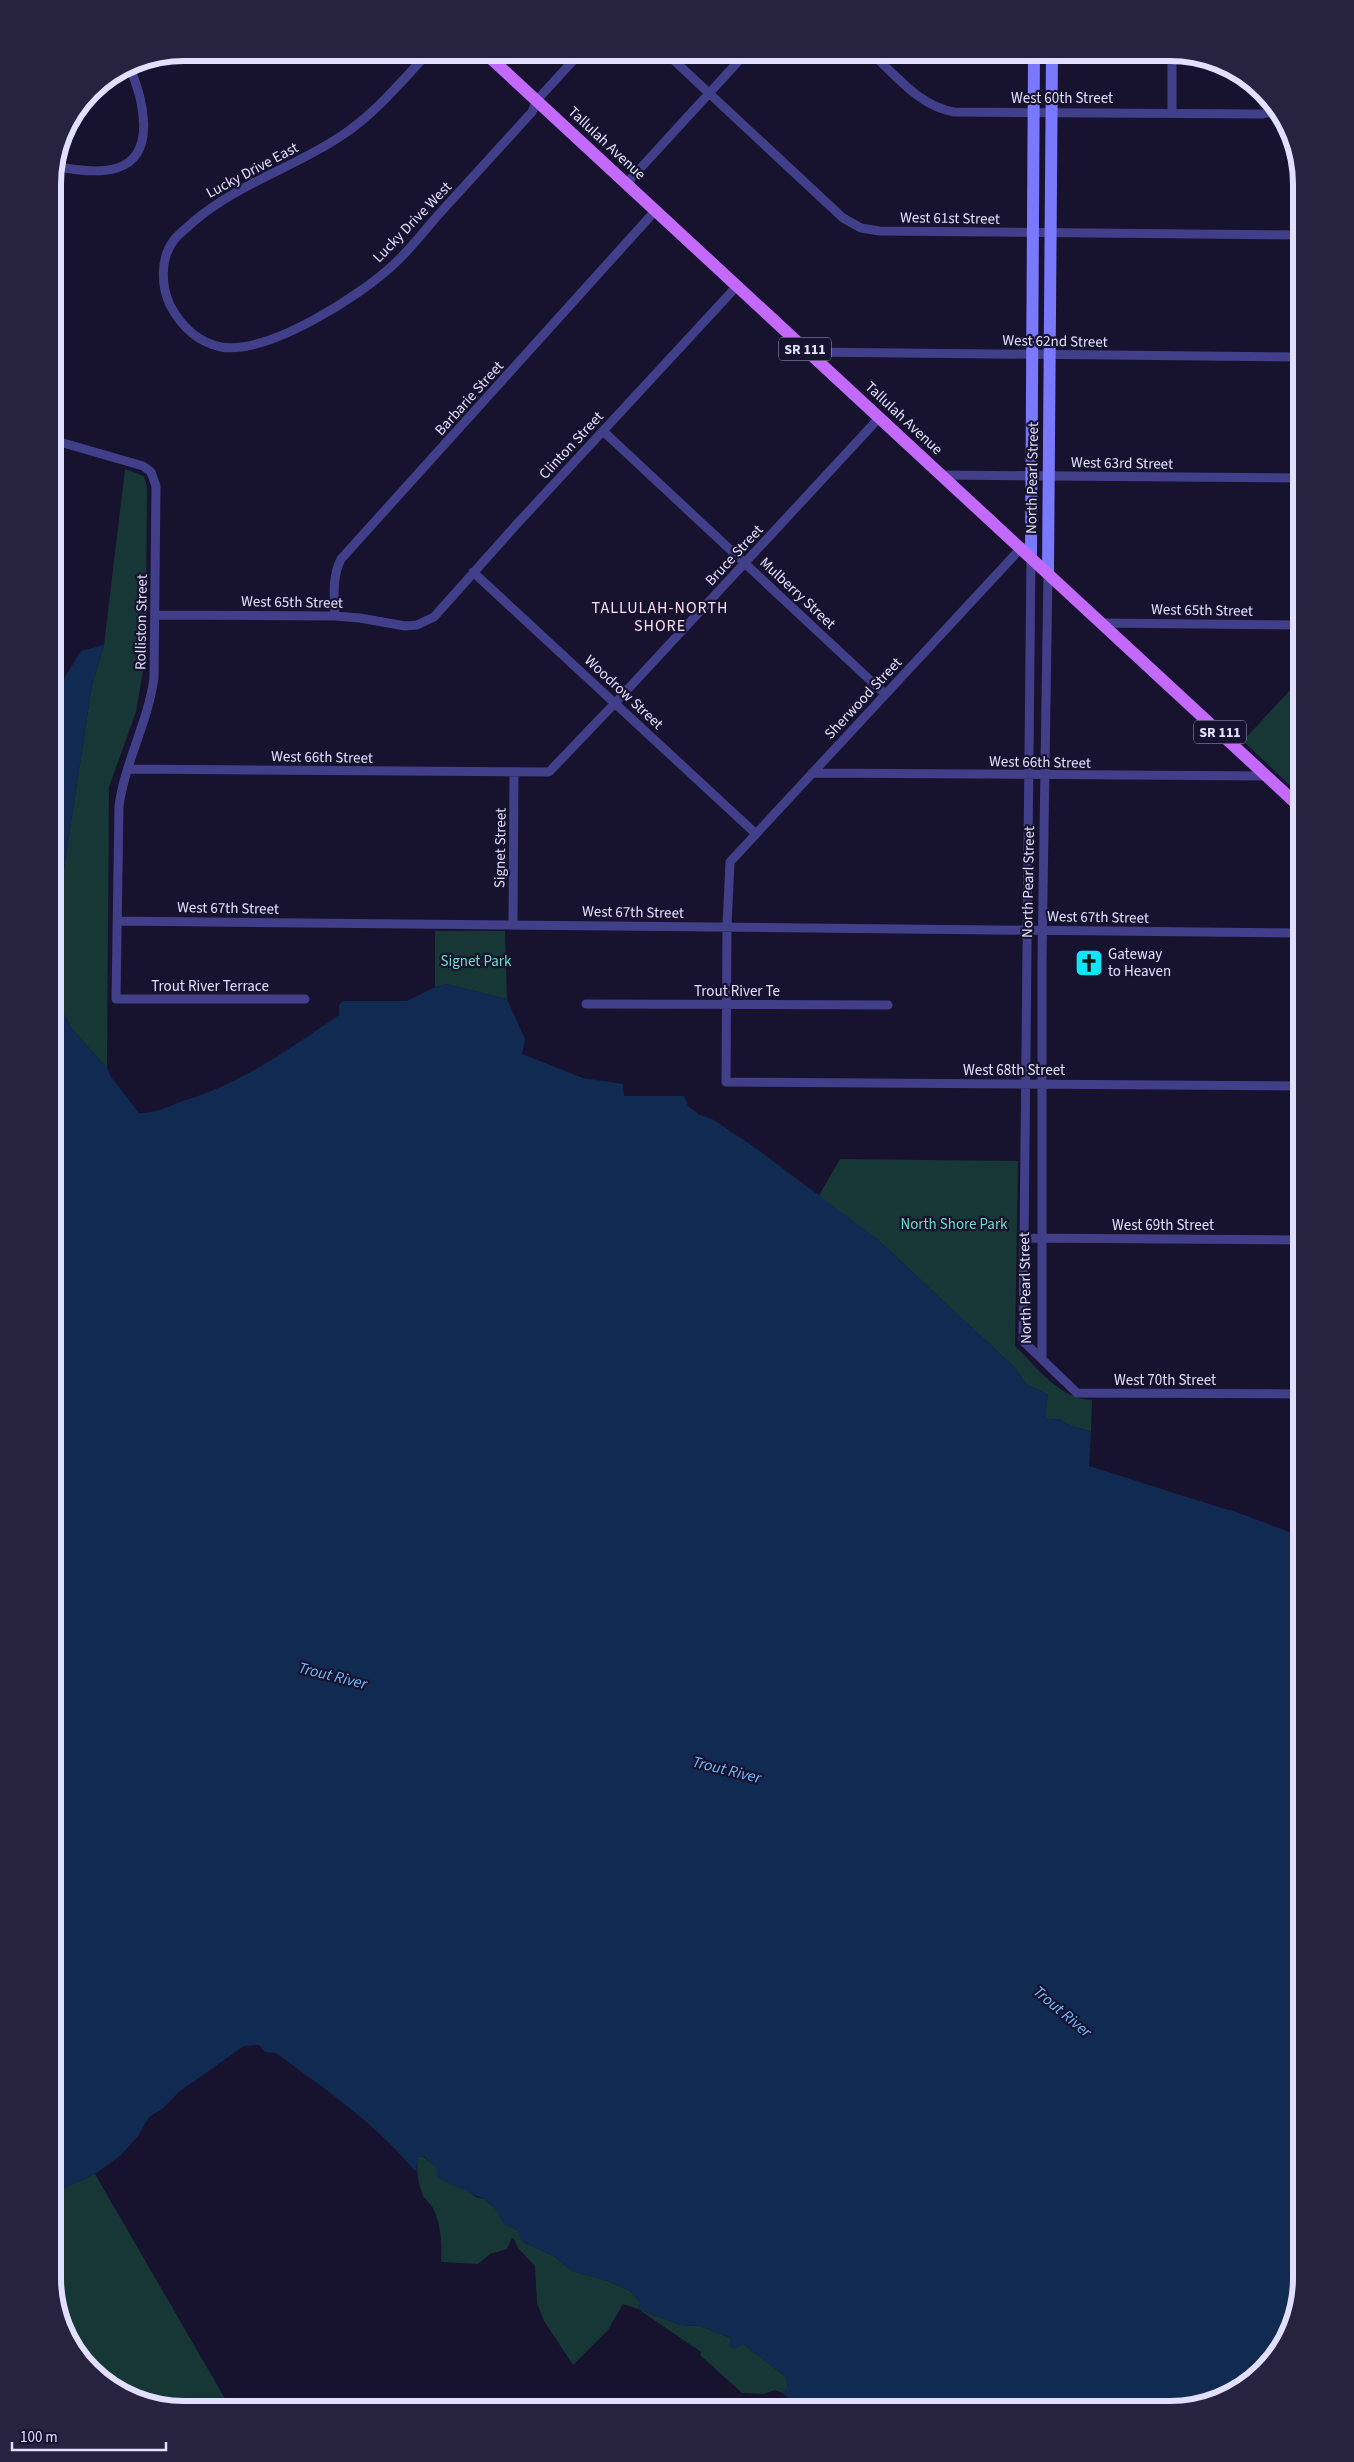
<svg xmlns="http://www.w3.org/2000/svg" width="1354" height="2462" viewBox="0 0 1354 2462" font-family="'Source Sans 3',sans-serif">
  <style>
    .green { fill: #163735 }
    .water { fill: #112a52 }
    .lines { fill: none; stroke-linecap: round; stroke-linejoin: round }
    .street { stroke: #413f8a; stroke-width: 9 }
    .secondary { stroke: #7a78fc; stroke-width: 12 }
    .primary { stroke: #c369fc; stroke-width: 12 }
    .labels { text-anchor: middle; stroke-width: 4.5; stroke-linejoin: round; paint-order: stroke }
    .shield { fill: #17122d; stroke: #a5a2bf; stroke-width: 1 }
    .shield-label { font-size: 14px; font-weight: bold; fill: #e2dffe }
    .street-label { font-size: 15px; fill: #e2dffe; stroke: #17122d }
    .poi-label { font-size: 15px; fill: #e2dffe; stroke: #17122d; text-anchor: start }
    .park-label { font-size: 15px; fill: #6adfc1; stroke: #17122d }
    .neighbourhood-label { font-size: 16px; letter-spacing: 1px; fill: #fee1f4; stroke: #17122d }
    .water-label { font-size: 16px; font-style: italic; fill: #6fbcfc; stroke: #17122d }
    .rim { fill: none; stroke: #e2dffe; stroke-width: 6 }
  </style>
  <rect width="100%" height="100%" fill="#17122d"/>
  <!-- green -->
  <path class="green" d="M125,469L144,476L147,487L146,620L143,671L136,712L109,787L107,1068L72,1029L65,1016L54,1004L53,940L92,685L104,645Z
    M1301,678V796L1243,741Z
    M435,931H505L507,999L447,984L435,987Z
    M840,1159L1018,1161L1015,1346C1037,1367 1059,1399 1092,1400L1091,1432C1080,1427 1068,1427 1059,1419L1049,1420L1045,1416L1048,1395L1026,1384L1015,1368L877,1239L818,1197Z
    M422,2156L476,2197L484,2199L496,2209L505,2225L516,2229L523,2242L555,2257L572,2271L608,2281L630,2291L640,2302L638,2309L681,2325L700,2326L731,2338L729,2346L742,2343L786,2377L788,2388L782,2393L775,2390L764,2394L742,2393L700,2355L701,2352L638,2309L623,2304L608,2330L573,2365L544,2321L537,2303L535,2266L518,2248L514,2239L512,2238L507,2249L490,2254L478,2264L441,2262C442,2245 441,2224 433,2208C430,2204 426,2200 423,2196C418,2183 416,2171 418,2157Z
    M95,2174L231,2409H176L111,2387L63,2328L53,2278V2193Z"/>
  <!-- water -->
  <path class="water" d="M104,645L92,685L53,940V742L63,680L81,651Z
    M447,984L507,999L525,1039L522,1054L583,1078L623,1084L624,1096H684L688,1106L700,1115L712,1119L757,1149L877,1239L1015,1368L1026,1384L1048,1395L1045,1416L1049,1420L1059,1419C1068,1427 1080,1427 1091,1432L1089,1466L1228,1510H1231L1297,1535L1301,1542V2278L1279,2351L1220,2399L1170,2409H802L782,2393L788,2388L786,2377L743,2344L735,2349L729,2346L731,2338L700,2326L681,2325L638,2309L640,2302L630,2291L608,2281L572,2271L555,2257L523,2242L516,2229L505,2225L496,2209L484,2199L437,2178L436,2167L423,2156L418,2157L416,2171L414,2170C375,2123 325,2089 276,2053L265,2052L259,2045L244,2046L180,2091L162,2109L149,2117L138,2136L121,2155L95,2174L53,2193V999L54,1004L65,1016L72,1029L107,1068L111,1077L139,1113C158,1113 168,1106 186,1100C244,1082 289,1049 339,1015V1005L343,1001H407L433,988Z"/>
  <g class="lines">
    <!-- street -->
    <path class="street" d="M428,53C400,83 373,116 338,138C290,169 236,185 193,222C187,228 179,233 174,240C160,258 161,286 170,305C181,326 197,342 221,347C268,355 360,296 393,265C410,250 424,231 439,214C470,180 501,146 532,112L537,100L580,53
      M666,53L843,218L861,228L879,231L1301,235
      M871,53C897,76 919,106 954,112L1263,114L1273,111
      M1172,112V53
      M55,166C74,170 98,174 117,168C159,155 142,95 129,66
      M626,184L746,53
      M808,352L1301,357
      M603,431L885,694
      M53,440L143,466L151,472L156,486L154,678C148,722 125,762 119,806L116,999H305
      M941,475L1301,478
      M1022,547L730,862L727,926L726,1082L1301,1086
      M1031,556L1023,1341L1077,1393L1301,1394
      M473,572L755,833
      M155,615L335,616L360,618L405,626L417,625L434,617L516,525L737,286
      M335,616C334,596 332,577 341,559L655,211
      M1102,623L1301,625
      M128,769L549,772L615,703L879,418
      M812,773L1268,776
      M118,921L1301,933
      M513,924L514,773
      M586,1004L888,1005
      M1024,1238L1301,1240
      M1042,1359V961L1048,572"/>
    <!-- secondary -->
    <path class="secondary" d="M1031,556L1034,53
      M1048,572L1052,53"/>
    <!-- primary -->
    <path class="primary" d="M485,53L1301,808"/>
  </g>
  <!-- icons -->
  <defs>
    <symbol id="church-square" viewBox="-11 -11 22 22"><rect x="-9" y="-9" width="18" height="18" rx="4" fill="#10e4f9" stroke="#17122d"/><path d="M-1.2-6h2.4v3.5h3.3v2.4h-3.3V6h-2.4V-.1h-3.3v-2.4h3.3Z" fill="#111"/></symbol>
  </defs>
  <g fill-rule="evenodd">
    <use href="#church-square" x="1073" y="947" width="32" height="32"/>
  </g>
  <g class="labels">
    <!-- shield labels -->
    <g class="shield">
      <rect x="779" y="337.5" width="52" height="23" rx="4"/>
      <rect x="1194" y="720.5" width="52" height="23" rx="4"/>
    </g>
    <g class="shield-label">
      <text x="805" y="354">SR 111</text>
      <text x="1220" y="737">SR 111</text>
    </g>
    <!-- street labels -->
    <g class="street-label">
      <text x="1062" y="103">West 60th Street</text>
      <text transform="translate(607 143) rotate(43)" y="5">Tallulah Avenue</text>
      <text transform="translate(252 170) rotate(-28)" y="5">Lucky Drive East</text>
      <text transform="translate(950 218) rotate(1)" y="5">West 61st Street</text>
      <text transform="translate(412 222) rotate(-46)" y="5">Lucky Drive West</text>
      <text transform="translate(1055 341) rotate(1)" y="5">West 62nd Street</text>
      <text transform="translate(469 398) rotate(-48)" y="5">Barbarie Street</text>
      <text transform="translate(904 418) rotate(43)" y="5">Tallulah Avenue</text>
      <text transform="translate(571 445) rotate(-47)" y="5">Clinton Street</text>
      <text transform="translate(1122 463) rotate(1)" y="5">West 63rd Street</text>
      <text transform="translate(1032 478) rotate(-89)" y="5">North Pearl Street</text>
      <text transform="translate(734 555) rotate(-47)" y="5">Bruce Street</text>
      <text transform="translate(798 593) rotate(43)" y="5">Mulberry Street</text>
      <text transform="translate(292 602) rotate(1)" y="5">West 65th Street</text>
      <text transform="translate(1202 610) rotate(1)" y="5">West 65th Street</text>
      <text transform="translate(141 622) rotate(-89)" y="5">Rolliston Street</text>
      <text transform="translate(624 692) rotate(43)" y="5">Woodrow Street</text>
      <text transform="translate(863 698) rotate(-47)" y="5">Sherwood Street</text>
      <text transform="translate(322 757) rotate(1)" y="5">West 66th Street</text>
      <text transform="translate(1040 762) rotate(1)" y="5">West 66th Street</text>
      <text transform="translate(500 848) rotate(-89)" y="5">Signet Street</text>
      <text transform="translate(1028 882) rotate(-89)" y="5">North Pearl Street</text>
      <text transform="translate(228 908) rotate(1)" y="5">West 67th Street</text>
      <text transform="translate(633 912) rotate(1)" y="5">West 67th Street</text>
      <text transform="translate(1098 917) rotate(1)" y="5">West 67th Street</text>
      <text x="210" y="991">Trout River Terrace</text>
      <text x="737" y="996">Trout River Te</text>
      <text x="1014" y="1075">West 68th Street</text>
      <text x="1163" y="1230">West 69th Street</text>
      <text transform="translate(1025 1288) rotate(-91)" y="5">North Pearl Street</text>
      <text x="1165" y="1385">West 70th Street</text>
    </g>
    <!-- poi labels -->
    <g class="poi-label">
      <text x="1108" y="959">Gateway<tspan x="1108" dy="17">to Heaven</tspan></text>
    </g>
    <!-- park labels -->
    <g class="park-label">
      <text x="476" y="966">Signet Park</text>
      <text x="954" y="1229">North Shore Park</text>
    </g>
    <!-- neighbourhood labels -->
    <g class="neighbourhood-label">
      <text x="660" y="613">TALLULAH-NORTH<tspan x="660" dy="18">SHORE</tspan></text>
    </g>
    <!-- water labels -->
    <g class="water-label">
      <text transform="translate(333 1675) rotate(14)" y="6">Trout River</text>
      <text transform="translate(727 1769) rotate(14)" y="6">Trout River</text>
      <text transform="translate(1063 2011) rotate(40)" y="6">Trout River</text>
    </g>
  </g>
  <!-- crop -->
  <path d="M0 0H1354V2462H0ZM184 61H1170A123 123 0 0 1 1293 184V2278A123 123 0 0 1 1170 2401H184A123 123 0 0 1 61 2278V184A123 123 0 0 1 184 61Z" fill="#27223e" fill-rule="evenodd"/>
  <path class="rim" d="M184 61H1170A123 123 0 0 1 1293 184V2278A123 123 0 0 1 1170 2401H184A123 123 0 0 1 61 2278V184A123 123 0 0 1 184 61Z"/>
  <!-- scale -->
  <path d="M12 2442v8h154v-8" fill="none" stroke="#e2dffe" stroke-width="2.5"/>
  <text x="20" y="2442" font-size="15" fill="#e2dffe" stroke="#17122d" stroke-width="4" paint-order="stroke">100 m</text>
</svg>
